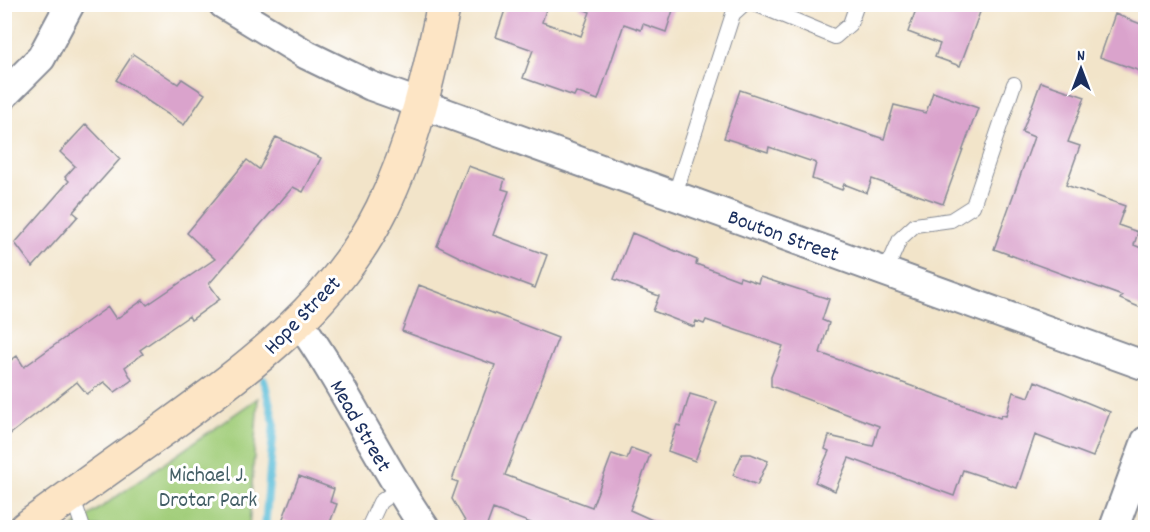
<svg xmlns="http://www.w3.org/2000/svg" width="1150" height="532" viewBox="0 0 1150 532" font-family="Dekko,sans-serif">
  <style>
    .green { fill: #a2ce7a; stroke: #5e7e6c; stroke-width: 1.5 }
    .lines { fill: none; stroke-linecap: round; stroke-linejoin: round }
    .stream { stroke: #5abdd8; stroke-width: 8 }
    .building { fill: #daa3cc }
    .lane-casing { stroke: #868a94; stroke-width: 16 }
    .street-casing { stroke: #868a94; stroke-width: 32 }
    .secondary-casing { stroke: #868a94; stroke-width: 36 }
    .lane { stroke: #fff; stroke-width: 14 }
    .street { stroke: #fff; stroke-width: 28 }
    .secondary { stroke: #fde5c5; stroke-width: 33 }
    .labels { text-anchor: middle; stroke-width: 6; stroke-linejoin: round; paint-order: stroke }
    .street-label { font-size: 22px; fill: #1b2f5e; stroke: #fff }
    .park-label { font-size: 22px; fill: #445f66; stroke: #fff }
  </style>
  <rect width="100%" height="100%" fill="#fff"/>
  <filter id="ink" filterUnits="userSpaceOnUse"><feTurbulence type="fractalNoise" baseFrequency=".0167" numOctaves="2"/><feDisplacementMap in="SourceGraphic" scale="12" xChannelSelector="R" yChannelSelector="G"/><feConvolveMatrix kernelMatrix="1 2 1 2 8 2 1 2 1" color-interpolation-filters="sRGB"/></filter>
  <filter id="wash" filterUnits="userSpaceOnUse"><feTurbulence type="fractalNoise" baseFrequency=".008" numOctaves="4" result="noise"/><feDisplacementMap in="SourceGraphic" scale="24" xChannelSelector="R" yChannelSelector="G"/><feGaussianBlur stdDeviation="1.35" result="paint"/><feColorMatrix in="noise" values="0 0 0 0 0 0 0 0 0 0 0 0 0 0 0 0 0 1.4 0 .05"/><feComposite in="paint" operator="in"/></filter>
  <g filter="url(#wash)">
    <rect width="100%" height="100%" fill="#f2e4c9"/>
    <!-- green -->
    <path class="green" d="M258,398L249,527H73Z"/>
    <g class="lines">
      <!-- stream -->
      <path class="stream" d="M264,380L274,423L265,528"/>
    </g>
    <g id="blocks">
      <!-- building -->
      <path class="building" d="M507,4H548L542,22L581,36L590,12L578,7V4H675L666,32L643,24L641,30L624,24L598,100L576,92L574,96L523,78L533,50L496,37Z
        M918,4H983L960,66L935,57L940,44L908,32Z
        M1115,14L1146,26V55L1140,71L1100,57Z
        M133,54L178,84L182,79L205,94L184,125L116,80Z
        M1041,82L1085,97L1068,142L1080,146L1066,185L1125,206L1118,225L1138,232L1134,245L1146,250V310L1120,299L1122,296L994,249L1034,137L1022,132Z
        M740,90L884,139L894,105L926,113L933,92L978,108L943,204L872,179L867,193L844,184L842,190L812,179L816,163L769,147L768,152L724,138Z
        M86,124L120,159L73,212L78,216L33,267L15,243L69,181L65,177L75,166L60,152Z
        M276,137L321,158L303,192L293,187L209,284L220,299L191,320L189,316L140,350L143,354L125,367L132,380L115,392L104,382L87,394L77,382L4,439V365L17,356L24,367L108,307L116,319L143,300L147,305L215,259L187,233L247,160L259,169Z
        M468,166L505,179L502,189L509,191L493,235L547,255L535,288L482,268L437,246Z
        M632,233L697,260L696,264L739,280L740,277L758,283L760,277L829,299L822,320L829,323L820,353L1000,418L1002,415L1006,416L1013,392L1029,397L1035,381L1110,412L1093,457L1035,435L1017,488L963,470L954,496L849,458L835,491L815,482L829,451L825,449L829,436L873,446L879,426L771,386V377L783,346L706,320L704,324L696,321L694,327L653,311L659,296L614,279Z
        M419,285L558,338L505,475L592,507L612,454L627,459L631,448L650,455L630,510L670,528H544L493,509L486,528H469L452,499L458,482L452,480L495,365L402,331Z
        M690,394L717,402L695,461L668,451L677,425L680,426Z
        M742,454H751L768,461L757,485L733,475Z
        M299,476L334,489L330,502L337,504L328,528H300L282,521Z"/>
    </g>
  </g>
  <g filter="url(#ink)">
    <use href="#blocks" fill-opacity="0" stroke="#868a94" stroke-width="1.5"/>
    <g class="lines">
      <defs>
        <path id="lane" d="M755,4L835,37L850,24L857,4
          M675,194L733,14L744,4
          M886,271L900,239L915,225L951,220L973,206L1014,84
          M72,495L83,528
          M368,528L380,502L398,489"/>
        <path id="street" d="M223,4L307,55L371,86L1146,366
          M4,95L41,58L70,4
          M299,322C346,388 379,462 425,528
          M1114,528L1146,441"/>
        <path id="secondary" d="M26,528C73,494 120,460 167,427C251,366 335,304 382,209C414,144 429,75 444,4"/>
      </defs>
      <!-- lane casing -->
      <use href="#lane" class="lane-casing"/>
      <!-- street casing -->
      <use href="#street" class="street-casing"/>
      <!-- secondary casing -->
      <use href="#secondary" class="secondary-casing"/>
      <!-- lane -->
      <use href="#lane" class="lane"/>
      <!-- street -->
      <use href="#street" class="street"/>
      <!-- secondary -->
      <use href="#secondary" class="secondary"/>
    </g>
  </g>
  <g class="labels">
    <!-- street labels -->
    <g class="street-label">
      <text transform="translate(784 234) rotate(20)" y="8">Bouton Street</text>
      <text transform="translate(301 314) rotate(-46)" y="8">Hope Street</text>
      <text transform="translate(362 425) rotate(60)" y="8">Mead Street</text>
    </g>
    <!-- park labels -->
    <g class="park-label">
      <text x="208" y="481">Michael J.<tspan x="208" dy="25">Drotar Park</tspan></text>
    </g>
  </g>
  <!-- margin -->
  <rect width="1150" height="532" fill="none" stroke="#fff" stroke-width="24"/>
  <!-- north arrow -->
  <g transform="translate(1081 69)" stroke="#ffffff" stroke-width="4.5" paint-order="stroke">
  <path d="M0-4.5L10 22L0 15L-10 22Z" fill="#1b2f5e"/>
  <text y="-9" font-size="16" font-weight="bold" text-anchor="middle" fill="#1b2f5e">N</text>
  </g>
</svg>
